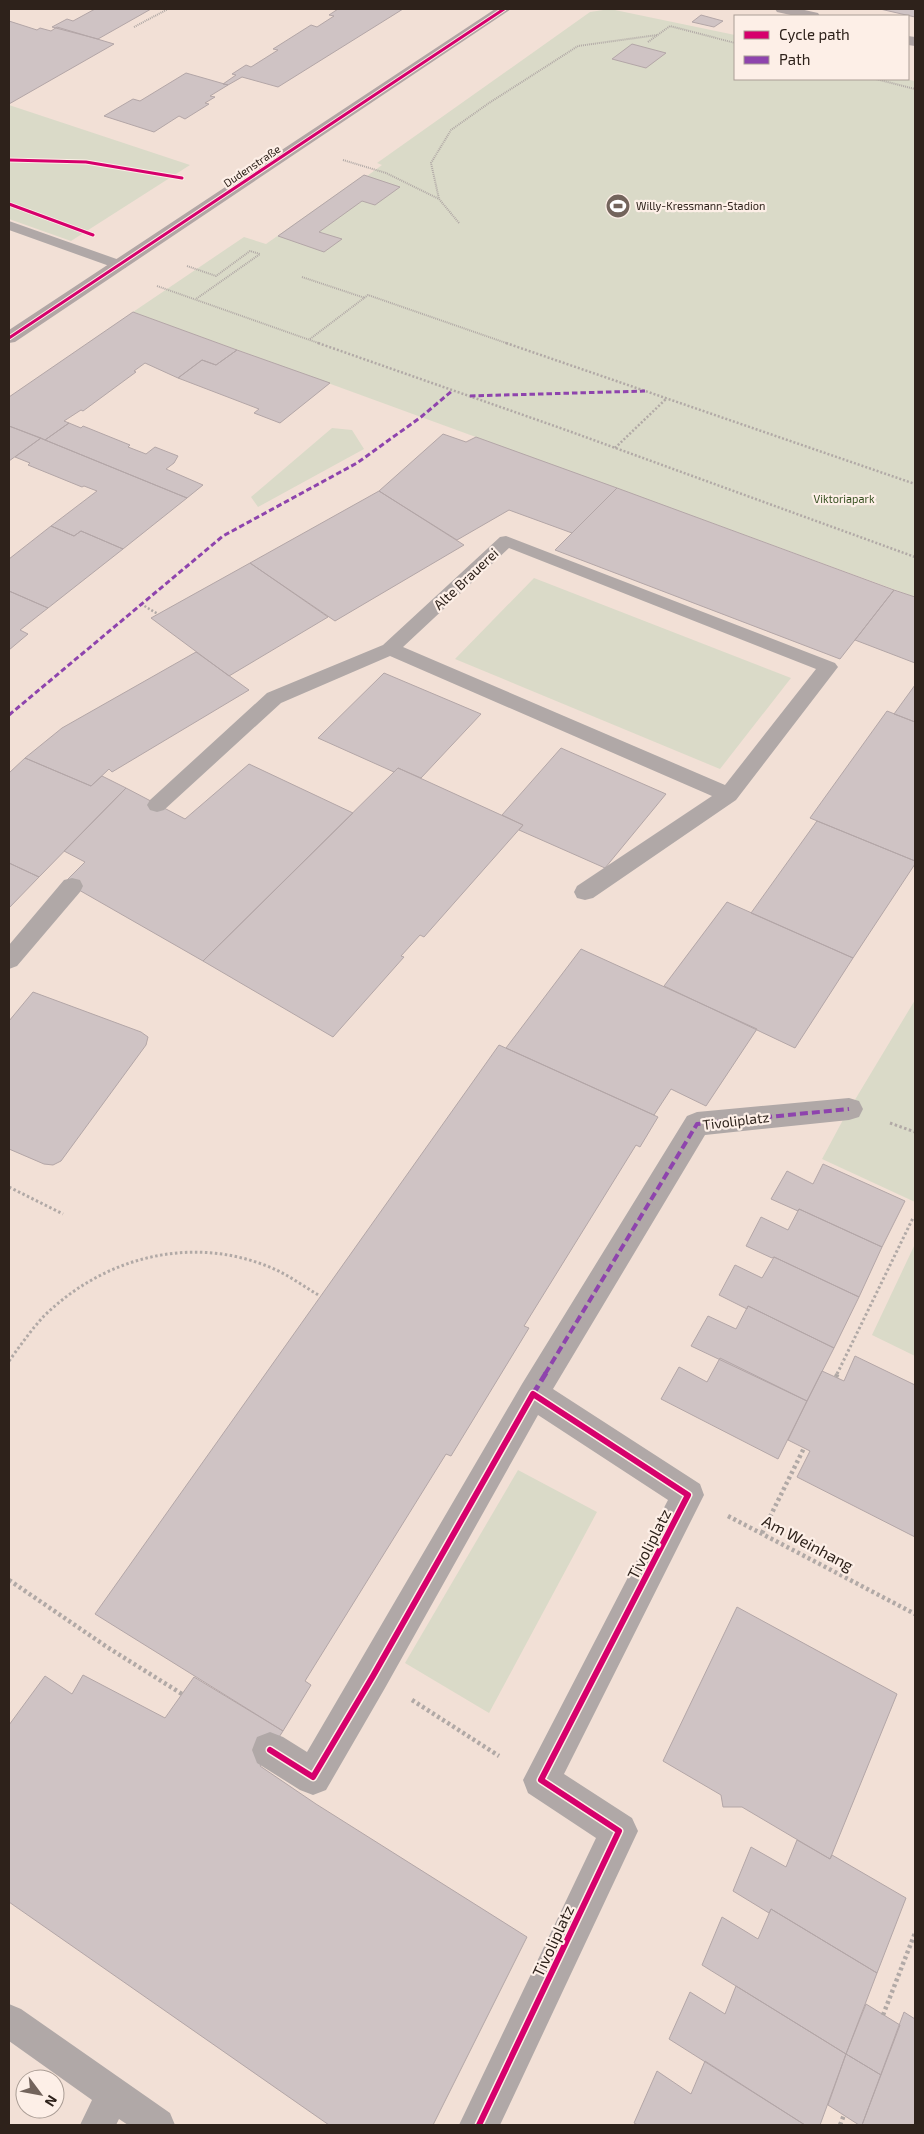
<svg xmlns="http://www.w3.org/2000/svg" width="924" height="2134" viewBox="0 0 924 2134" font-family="'Exo 2',sans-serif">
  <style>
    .green { fill: #dadac8 }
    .building { fill: #cfc3c4; stroke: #b3a6a7 }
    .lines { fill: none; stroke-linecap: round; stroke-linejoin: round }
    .path-far3 { stroke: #b1a9a6; stroke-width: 2; stroke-dasharray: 1 1; stroke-linecap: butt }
    .path-far2 { stroke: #b1a9a6; stroke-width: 2.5; stroke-dasharray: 2 2; stroke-linecap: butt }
    .path-far1 { stroke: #b1a9a6; stroke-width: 3; stroke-dasharray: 2.5 2.5; stroke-linecap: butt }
    .path { stroke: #b1a9a6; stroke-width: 4.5; stroke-dasharray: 3 3; stroke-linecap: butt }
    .service { fill: #b0a8a7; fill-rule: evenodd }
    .minor { fill: #b0a8a7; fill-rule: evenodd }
    .secondary { fill: #b1a6a5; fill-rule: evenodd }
    .quiet-far2 { stroke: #8e44ad; stroke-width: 3; stroke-dasharray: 5.5 3; stroke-linecap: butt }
    .quiet-far1 { stroke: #8e44ad; stroke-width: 4; stroke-dasharray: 8 4; stroke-linecap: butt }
    .quiet { stroke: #8e44ad; stroke-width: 5; stroke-dasharray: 10 5; stroke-linecap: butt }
    .cycleway-far1-casing { stroke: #fdefe7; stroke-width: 5 }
    .cycleway-casing { stroke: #fdefe7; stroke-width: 9 }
    .cycleway-far1 { stroke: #d6006c; stroke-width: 3 }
    .cycleway { stroke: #d6006c; stroke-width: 6 }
    .labels { text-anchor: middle; stroke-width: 4.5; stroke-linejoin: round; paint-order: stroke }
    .far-street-label { font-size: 11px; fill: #2e221b; stroke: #fdefe7 }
    .far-poi-label { font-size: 11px; fill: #2e221b; stroke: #fdefe7; text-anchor: start }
    .far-park-label { font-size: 11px; fill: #365021; stroke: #fdefe7 }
    .street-label { font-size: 14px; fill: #2e221b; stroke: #fdefe7 }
    .near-street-label { font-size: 16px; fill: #2e221b; stroke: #fdefe7 }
  </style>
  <rect width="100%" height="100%" fill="#f2e0d6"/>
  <!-- green -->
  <path class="green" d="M610,9L735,35V79H905L915,81V597L133,312L244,237L266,244L364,175L367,176L382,165L377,163L590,12Z
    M9,105L190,165L71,241L9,219Z
    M332,428L352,430L364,449L258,507L251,497Z
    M534,578L791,678L720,769L455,659Z
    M915,1000V1202L822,1159L844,1118Z
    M915,1244V1356L872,1335Z
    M518,1470L597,1512L489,1713L405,1663Z"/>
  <!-- building -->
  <path class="building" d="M95,9H151L98,39L52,27L67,19L73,21Z
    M338,9H403L278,87L242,77L228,85L223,84L236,75L232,74L246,65L251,67L278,50L273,49L311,25L317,27L334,16L329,15Z
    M880,9H915V17Z
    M701,15L723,21L714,27L692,22Z
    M9,21L37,30L40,28L51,31L57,27L114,44L9,104Z
    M632,44L666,53L646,68L612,59Z
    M186,73L228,85L210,96L215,97L205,103L209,104L185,119L179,116L154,132L104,116L133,99L140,101Z
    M364,175L400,187L375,205L362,201L319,232L342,239L324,252L278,236Z
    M133,312L237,350L216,365L202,360L178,378L145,363L134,371L136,372L83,411L81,410L64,421L69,423L45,440L9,426V397Z
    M237,350L330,383L280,423L254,413L259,409L178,378L202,360L216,365Z
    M69,423L81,428L83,426L130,445L128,447L146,454L155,447L178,456L174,463L166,469L203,485L187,498L45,440Z
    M9,426L41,438L9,461Z
    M443,434L466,442L476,437L617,488L572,533L509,510L457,540L379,491Z
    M41,438L45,440L187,498L123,549L81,531L74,536L51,526L97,491L84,486L82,487L28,465L30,463L15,457Z
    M617,488L894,590L840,659L555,550Z
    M379,491L464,545L335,621L250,563Z
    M51,526L74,536L81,531L123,549L48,608L9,591V559Z
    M250,563L328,617L229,676L151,618Z
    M894,590L915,597V663L855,640Z
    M9,591L48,608L20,630L28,634L9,650Z
    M196,652L249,690L112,772L109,769L91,786L25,758L62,728Z
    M384,673L481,714L421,778L398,768L394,772L318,738Z
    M915,685V722L894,714Z
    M887,711L915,722V861L810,818Z
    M561,748L666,794L605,868L519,830L523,825L502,815Z
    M25,758L91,786L102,776L126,788L39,877L9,863V773Z
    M249,764L353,813L203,961L65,882L85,862L64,851L126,788L185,819Z
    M398,768L523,825L424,937L420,935L401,956L404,957L333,1037L203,961Z
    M817,821L915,861V864L853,958L751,913Z
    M9,863L39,877L9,908Z
    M727,902L853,958L795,1048L664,986Z
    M581,949L757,1029L706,1106L671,1089L654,1115L506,1048Z
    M33,992L141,1032L148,1037L146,1045L61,1161L53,1165L44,1164L9,1149V1021Z
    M499,1045L658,1117L640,1147L636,1145L524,1326L529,1328L451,1456L446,1454L305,1681L311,1685L283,1731L95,1614Z
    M823,1164L905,1201L882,1247L799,1209L798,1211L771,1199L787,1171L813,1184Z
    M799,1209L882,1247L859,1297L774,1257L772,1258L746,1246L761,1217L788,1230Z
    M774,1257L859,1297L834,1348L748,1306L747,1309L719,1295L735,1265L762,1278Z
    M748,1306L834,1348L807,1401L691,1346L708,1316L736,1329Z
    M855,1356L915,1385V1537L797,1477L810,1451L788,1440L807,1401L822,1371L844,1381Z
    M720,1358L807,1401L778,1459L661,1399L679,1367L707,1382Z
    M737,1607L897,1694L830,1859L742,1807H723L721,1795L663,1761Z
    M83,1675L165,1718L194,1677L283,1731L260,1766L316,1804L527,1937L433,2125H329L9,1902V1725L45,1676L72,1694Z
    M797,1840L830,1859L832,1855L906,1898L877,1973L771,1909L769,1913L733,1891L751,1847L786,1867Z
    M771,1909L877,1973L846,2054L702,1965L722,1917L758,1939Z
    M736,1986L846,2054L820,2125H805L669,2039L690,1992L725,2014Z
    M866,2004L900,2025L881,2075L846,2054Z
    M904,2012L915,2019V2125H862Z
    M846,2054L881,2075L862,2125H859L828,2105Z
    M705,2061L805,2125H638L634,2123L657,2071L691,2094Z"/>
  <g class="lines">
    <!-- path-far3 -->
    <path class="path-far3" d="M134,27L168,9
      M648,42L670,26L735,43
      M876,79L915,89
      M343,160L386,173L439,199
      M459,223L439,199L431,163L451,130L489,103L578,46L657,35
      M187,266L216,276L250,251L260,254L196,299
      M302,277L365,298
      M157,286L321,344
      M310,339L368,295L509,344"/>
    <!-- path-far2 -->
    <path class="path-far2" d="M318,343L566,430L915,557
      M506,343L915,484
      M615,448L667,398
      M141,604L158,614"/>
    <!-- path-far1 -->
    <path class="path-far1" d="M890,1123L915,1132
      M9,1187L63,1214
      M9,1361C20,1346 31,1330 44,1316C103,1258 189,1235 267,1266C286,1273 303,1286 320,1296
      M837,1374L913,1218"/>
    <!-- path -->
    <path class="path" d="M836,1377L838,1373
      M728,1516L915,1614
      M762,1533L804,1448
      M9,1580L107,1647L182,1694
      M412,1700L499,1756
      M883,2015L915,1933
      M840,2125L844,2115"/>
    <!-- service -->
    <path class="service" d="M9,221L125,262L128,265L125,268H115L9,230Z
      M506,536L835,663L838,667L736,800L593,898L585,900L577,898L574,892L577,886L712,796L390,656L281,703L164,810L157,812L150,810L147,805L150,800L267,693L383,645L500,537ZM509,548L816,669L725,785L403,647Z
      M72,878L80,880L83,886L80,892L17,966L9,969V945L64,880Z
      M9,2004L21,2009L170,2113L175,2125H128L119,2119L116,2125H80L92,2100L9,2041Z"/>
    <!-- minor -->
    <path class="minor" d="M849,1098L859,1101L863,1109L859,1117L849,1120L705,1135L553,1389L700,1484L704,1495L564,1774L632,1818L638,1831L500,2125H459L596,1838L528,1793L523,1780L668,1500L538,1415L385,1688L326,1790L313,1795L300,1790L257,1763L252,1750L257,1737L270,1732L283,1737L307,1752L522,1384L687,1116L697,1112Z"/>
    <!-- secondary -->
    <path class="secondary" d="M495,9H511L15,342L9,343V330Z
      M775,9H800L818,13L820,16H795L777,12Z
      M908,36L915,37V46L908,45Z"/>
    <!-- quiet-far2 -->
    <path class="quiet-far2" d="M470,396L645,391
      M9,715L223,536L357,463L421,417L453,390"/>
    <!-- quiet-far1 -->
    <path class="quiet-far1" d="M545,1374L697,1124L849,1109"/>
    <!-- quiet -->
    <path class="quiet" d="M533,1394L546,1373"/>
    <defs>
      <path id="cycleway-far1" d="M9,160L86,162L182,178
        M9,204L93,235
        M9,338L504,9"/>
      <path id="cycleway" d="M270,1750L313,1777L373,1676L533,1394L688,1495L541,1780L619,1831L479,2125"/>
    </defs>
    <!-- cycleway-far1 casing -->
    <use href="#cycleway-far1" class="cycleway-far1-casing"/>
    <!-- cycleway casing -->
    <use href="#cycleway" class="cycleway-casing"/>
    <!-- cycleway-far1 -->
    <use href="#cycleway-far1" class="cycleway-far1"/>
    <!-- cycleway -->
    <use href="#cycleway" class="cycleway"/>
  </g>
  <!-- icons -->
  <defs>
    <symbol id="stadium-disc" viewBox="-11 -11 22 22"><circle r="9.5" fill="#73645c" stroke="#fdefe7"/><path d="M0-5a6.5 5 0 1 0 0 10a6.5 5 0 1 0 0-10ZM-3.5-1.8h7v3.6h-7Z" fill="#fff"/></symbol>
  </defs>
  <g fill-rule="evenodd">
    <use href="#stadium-disc" x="604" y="192" width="28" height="28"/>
  </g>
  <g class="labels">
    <!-- far-street labels -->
    <g class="far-street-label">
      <text transform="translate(252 166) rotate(-34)" y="4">Dudenstraße</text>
    </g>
    <!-- far-poi labels -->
    <g class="far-poi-label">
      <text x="636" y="210">Willy-Kressmann-Stadion</text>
    </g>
    <!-- far-park labels -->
    <g class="far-park-label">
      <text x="844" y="503">Viktoriapark</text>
    </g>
    <!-- street labels -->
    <g class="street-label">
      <text transform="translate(466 579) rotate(-43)" y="5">Alte Brauerei</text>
      <text transform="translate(736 1121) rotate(-7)" y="5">Tivoliplatz</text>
    </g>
    <!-- near-street labels -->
    <g class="near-street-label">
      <text transform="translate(808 1543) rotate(28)" y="6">Am Weinhang</text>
      <text transform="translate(649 1544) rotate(-63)" y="6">Tivoliplatz</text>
      <text transform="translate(553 1941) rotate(-65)" y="6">Tivoliplatz</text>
    </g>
  </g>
  <!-- border -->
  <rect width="924" height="2134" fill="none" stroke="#2e221b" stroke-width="20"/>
  <!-- legend -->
  <rect x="734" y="15" width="175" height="65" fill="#fdefe7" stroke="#aa9d95"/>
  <rect x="744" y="31" width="25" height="8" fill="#d6006c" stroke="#aa9d95"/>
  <text x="779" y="40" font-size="15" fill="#2e221b">Cycle path</text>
  <rect x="744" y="56" width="25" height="8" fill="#8e44ad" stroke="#aa9d95"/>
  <text x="779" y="65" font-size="15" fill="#2e221b">Path</text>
  <!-- north arrow -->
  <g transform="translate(40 2094) rotate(122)"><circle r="24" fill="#fdefe7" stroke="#aa9d95"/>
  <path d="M0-4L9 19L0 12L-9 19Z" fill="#73645c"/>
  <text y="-8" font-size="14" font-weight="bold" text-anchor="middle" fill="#2e221b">N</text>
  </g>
</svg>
